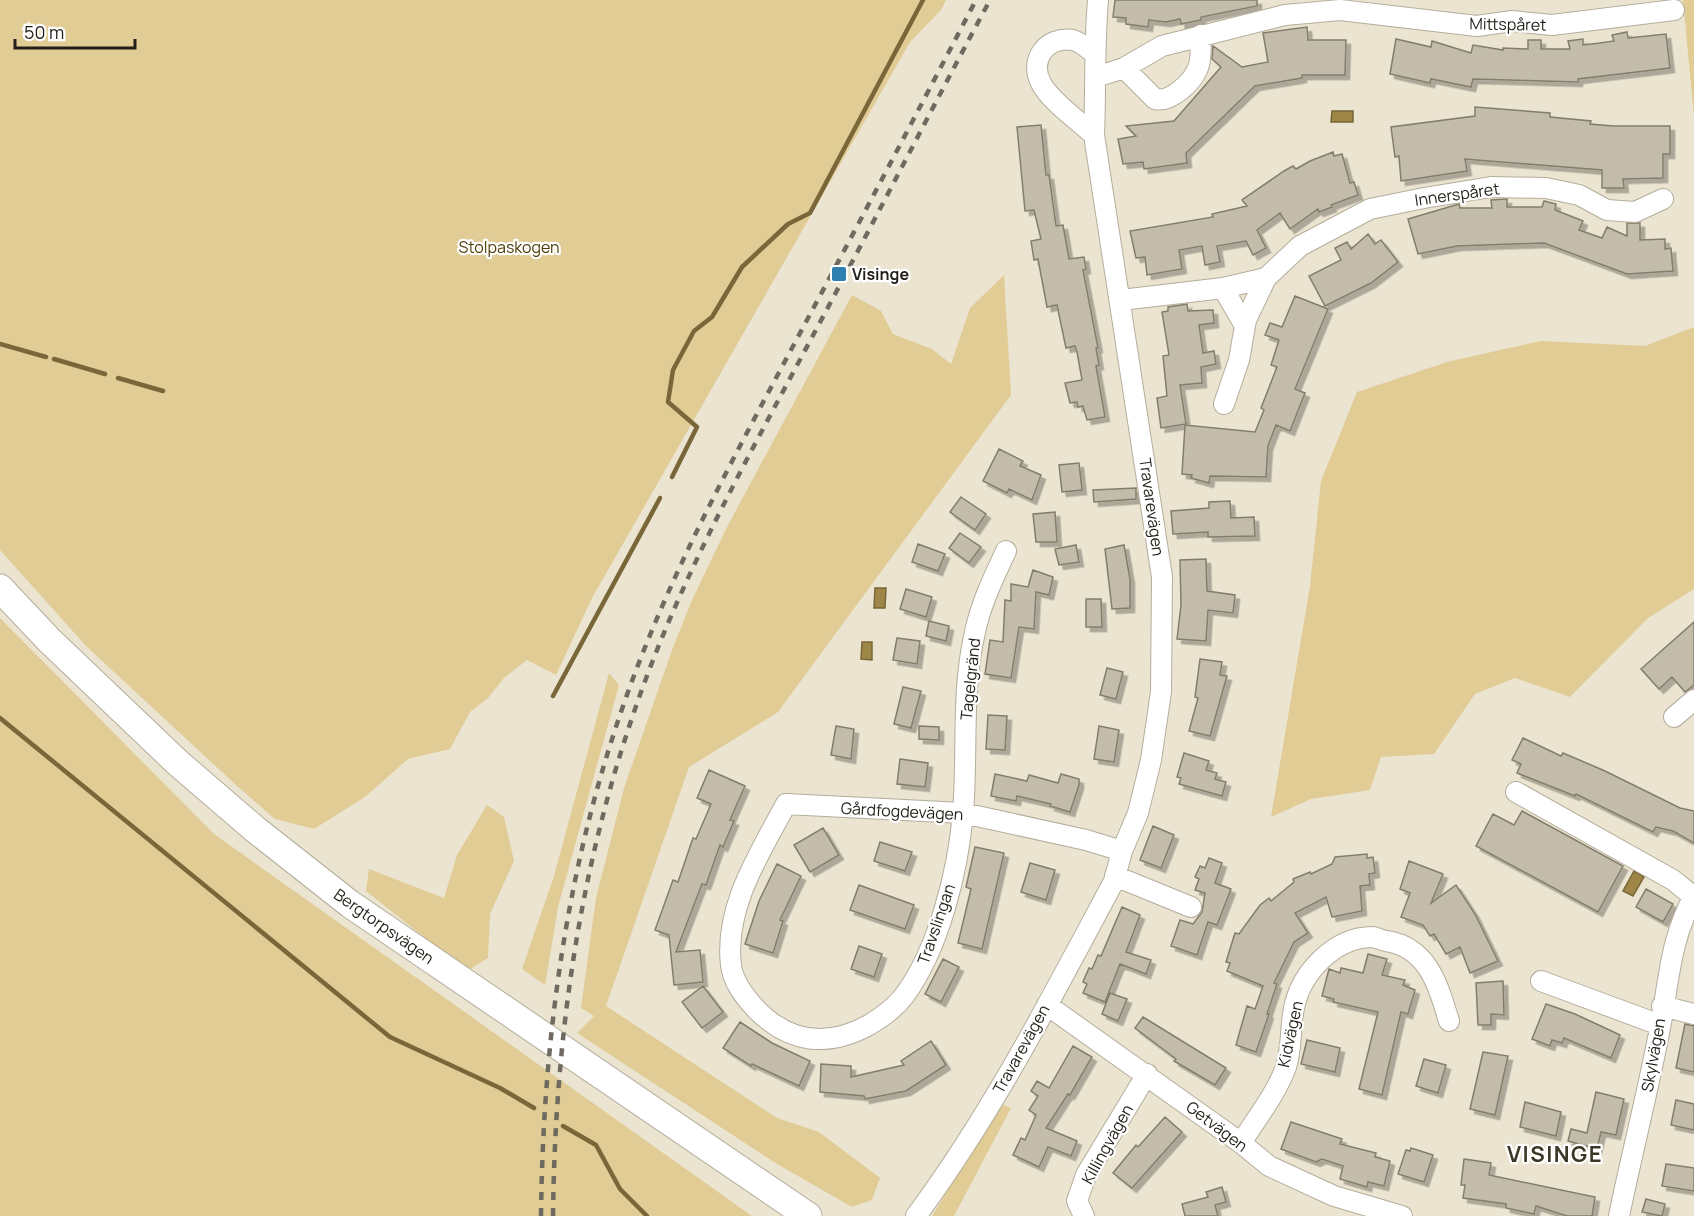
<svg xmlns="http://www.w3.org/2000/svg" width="1694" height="1216" viewBox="0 0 1694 1216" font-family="Manrope,sans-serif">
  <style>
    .green { fill: #e1cc95 }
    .water { fill: #9e8647; stroke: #796739; stroke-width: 1.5 }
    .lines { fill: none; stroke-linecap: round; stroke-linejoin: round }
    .stream { stroke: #796739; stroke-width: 4.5 }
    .building { fill: #c3bcaa; stroke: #847d6d; stroke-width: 1.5; filter: url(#shadow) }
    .street-casing { stroke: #b4ad9c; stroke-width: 22 }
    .secondary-casing { stroke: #b4ad9c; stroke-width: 29 }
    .street { stroke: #fff; stroke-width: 20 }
    .secondary { stroke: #fff; stroke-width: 27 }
    .rail { stroke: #6f6a5f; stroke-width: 4.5; stroke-dasharray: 8 8; stroke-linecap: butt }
    .poi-dot { fill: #2d80b0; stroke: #fff; stroke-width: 2 }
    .labels { text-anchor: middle; stroke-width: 4.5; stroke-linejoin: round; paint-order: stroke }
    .street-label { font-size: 16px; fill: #221f18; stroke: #fff }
    .park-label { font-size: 16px; fill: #51400b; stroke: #fff }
    .poi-label { font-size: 16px; font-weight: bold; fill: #221f18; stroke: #fff; text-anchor: start }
    .district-label { font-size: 22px; font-weight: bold; letter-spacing: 1.5px; fill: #3b3627; stroke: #fff }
  </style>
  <defs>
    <filter id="shadow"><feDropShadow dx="4.5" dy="4.5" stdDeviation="0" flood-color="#0004"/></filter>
  </defs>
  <rect width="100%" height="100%" fill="#ebe4d1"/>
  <!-- green -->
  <path class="green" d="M0,0H946L941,10L910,42L592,598L556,675L527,660L504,678L488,698L470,712L450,749L408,759L365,797L314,829L275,819L236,785L87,647L0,550Z
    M1683,0H1694V117Z
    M1004,275L1011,395L778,712L689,767L606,1006L777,1118L819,1132L880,1178L872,1200L852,1207L777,1164L577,1033L594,1016L581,1008L596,898L624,788L672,650L692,600L728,525L852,295L881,311L893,334L932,349L951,364L970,308Z
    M1694,327V589L1648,618L1570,697L1515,678L1475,694L1434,754L1381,757L1370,790L1311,799L1271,817L1310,586L1321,481L1357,392L1447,362L1541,341L1645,346Z
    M0,618L214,834L752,1216H0Z
    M609,673L619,685L558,907L545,985L522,969L554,876Z
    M487,805L504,817L514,861L490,914L488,958L467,971L366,891L369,869L444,898L457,855Z
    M1001,1104L1011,1108L954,1216H932Z"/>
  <!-- water -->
  <path class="water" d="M1332,111H1353V122H1331Z
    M875,588H886L885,608H874Z
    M862,642H872V660L861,659Z
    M1634,871L1644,877L1633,896L1623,891Z"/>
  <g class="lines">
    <!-- stream -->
    <path class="stream" d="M0,344L46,357
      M54,359L105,374
      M118,378L163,391
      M672,477L697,427L668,402L673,370L694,331L712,317L742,267L788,224L810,213L923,0
      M553,696L660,498
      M0,718L390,1037L500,1088L534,1108
      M563,1126L596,1145L620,1189L647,1216"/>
  </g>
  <!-- building -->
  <path class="building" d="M1115,0H1257V6L1201,17V20L1181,24L1180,19L1166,22L1149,20L1148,27L1126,24V18L1113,17Z
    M1307,27L1308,40H1346L1345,75H1302V78L1255,86L1186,153L1187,163L1144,169L1143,162L1123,164L1118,139L1136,136L1126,126L1174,121L1221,67L1212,59L1213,46L1242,67L1268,62L1263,33Z
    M1627,32L1628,38L1666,34L1670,68L1578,79V82L1473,79L1471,87L1431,79L1430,83L1390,74L1396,39L1431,47L1432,41L1471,53L1473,45L1503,50V48L1528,49V40H1541V49H1570L1568,41L1583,39V45L1600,43L1614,41L1612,35Z
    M1475,107L1550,113V117L1591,121L1590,124L1613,126H1670V154H1663V178L1623,179L1624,188H1602V170L1465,159L1467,171L1401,181L1399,156L1395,157L1391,127L1475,116Z
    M1041,125L1046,175H1049L1056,226L1063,225L1069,259L1084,257L1086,269L1083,270L1098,348H1096L1099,365L1096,366L1105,417L1087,420L1083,406L1078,407L1077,402L1070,403L1065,383L1082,380L1077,352L1075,346L1066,348L1057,305L1047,307L1038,259L1034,260L1031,241L1041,239L1034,210L1025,211L1017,127Z
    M1333,152L1334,156L1342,154L1350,183L1354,182L1358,195L1331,205L1332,207L1319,212L1318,209L1290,229L1280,213L1257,230L1266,248L1253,255L1246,241L1217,246L1220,262L1205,265L1202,246L1179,250L1182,269L1147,275L1145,257L1136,258L1130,231L1213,217L1212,214L1247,206L1242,200L1284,171L1293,166L1296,169L1310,161Z
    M1507,199V207H1542L1544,201L1556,204L1555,210L1583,221L1579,230L1602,238L1607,227L1627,236V223H1640V240L1665,239V249L1671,248L1673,271L1627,274L1544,243L1457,246L1418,254L1408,219L1459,204L1460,208H1492L1491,200Z
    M1368,234L1375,244L1381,240L1398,262L1371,283L1325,306L1309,276L1341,260L1335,248L1347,242L1351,249Z
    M1295,296L1328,309L1295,389L1305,393L1290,431L1276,425L1268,446L1266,477L1210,476L1209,483L1191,478L1192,475L1182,474L1185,425L1255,432L1264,410L1261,408L1277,367L1271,365L1279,340L1265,335L1270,323L1282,327Z
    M1187,304L1188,311L1213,310L1214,323L1199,325L1203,353L1214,351L1216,364L1201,367L1202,383L1180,385L1186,424L1161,428L1157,398L1167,396L1163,356L1169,355L1162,312L1168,311V307Z
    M999,449L1023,461L1020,466L1041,475L1032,500L1009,489L1007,493L983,481Z
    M1079,463L1082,490L1062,492L1059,465Z
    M1136,488V499L1094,502L1093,490Z
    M961,497L986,514L975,530L950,512Z
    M1230,501L1231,518L1254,517L1255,536L1208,537V532L1173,534L1171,511L1209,508V502Z
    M1055,512L1057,542H1036L1033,514Z
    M960,533L981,547L969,563L949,548Z
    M918,544L945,554L938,571L912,562Z
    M1076,545L1079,562L1059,565L1055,549Z
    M1124,545L1130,579V608L1112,609L1105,549Z
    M1206,559L1207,591L1235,595L1233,613L1208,610L1206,641L1177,639L1181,605L1180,560Z
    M1033,570L1053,577L1049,595L1036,592L1034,629L1019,627L1011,678L985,674L990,640L1003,642L1005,600L1011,601V584L1028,587Z
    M906,589L932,597L926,617L900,609Z
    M1086,599H1101L1102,627H1086Z
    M929,621L949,626L946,641L926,636Z
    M1694,622V685L1685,692L1672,677L1659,689L1641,669Z
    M897,638L920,641L917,664L893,660Z
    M1200,659L1222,662L1220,675L1227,676L1210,736L1189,731L1198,698L1195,697Z
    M1107,668L1123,672L1116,699L1100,695Z
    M903,687L921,691L911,728L894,724Z
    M988,715L1007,716L1005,750L986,749Z
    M836,726L854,729L851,759L831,755Z
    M919,726L939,727V740L919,739Z
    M1099,726L1119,730L1114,762L1094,759Z
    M1523,738L1561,756L1563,753L1605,771L1680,808L1694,811V843L1673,831L1656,827L1653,832L1576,794L1575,796L1517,773L1521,764L1512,760Z
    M1184,753L1209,761L1206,770L1217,773L1215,779L1226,782L1222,796L1179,784L1181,778L1177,777Z
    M900,759L928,763L925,787L897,784Z
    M709,770L745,786L730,820L734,821L723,847L720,845L706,885L702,884L676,952L700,950L703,982L674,985L669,935L655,930L673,880L678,882L693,838L696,839L711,804L697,798Z
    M995,774L1027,781L1029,775L1058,783L1061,774L1079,779V785L1070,812L1050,806L1051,804L1017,796L1016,801L991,796Z
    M1522,811L1623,866L1598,912L1476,846L1493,814L1514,825Z
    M1153,826L1174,835L1161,868L1140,860Z
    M823,828L839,855L810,872L794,845Z
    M880,842L912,852L905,871L874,861Z
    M975,847L1004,853L982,949L958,943L971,889L966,887Z
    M1367,854V858L1373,857L1375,873L1369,874L1370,885L1360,886L1362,911L1332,917L1326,897L1295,913L1308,933L1294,942L1274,983L1277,984L1267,1014H1269L1256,1052L1236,1045L1247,1006L1255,1009L1263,986L1227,971L1230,963L1226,962L1235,933L1239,934L1260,905L1269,898L1271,901L1294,882L1293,879L1310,872L1311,874L1332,864L1335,857Z
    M1209,858L1222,863L1215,883L1231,889L1217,925L1208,922L1197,955L1171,946L1180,920L1193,924L1202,912L1205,893L1195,890L1199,879L1195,877L1200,866L1205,868Z
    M1409,861L1443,874L1431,903L1456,885L1475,914L1498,961L1470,973L1460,947L1446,954L1434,934L1430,936L1423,925L1401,917L1410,893L1400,889Z
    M1030,863L1055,870L1046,900L1021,892Z
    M777,864L801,876L780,920L783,921L773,953L745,944L759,901Z
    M859,885L914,905L905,929L850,910Z
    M1646,889L1673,904L1663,922L1636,907Z
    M1122,907L1140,915L1126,952L1151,960L1146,974L1120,964L1105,1002L1083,993L1087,984L1083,982L1089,968L1092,969L1098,955L1101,956Z
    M859,946L882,954L874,977L851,969Z
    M1368,954L1387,959L1382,975L1405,980L1403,985L1415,990L1408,1014L1401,1012L1382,1095L1359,1089L1378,1012L1333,1002L1334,999L1322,996L1329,969L1340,973L1341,968L1363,973Z
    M943,959L959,967L941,1002L925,994Z
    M1503,981L1504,1015L1491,1014V1025H1478L1476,983Z
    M703,986L723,1012L702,1028L682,1002Z
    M1110,993L1127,999L1118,1021L1102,1014Z
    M1546,1004L1575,1014L1620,1035L1611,1058L1564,1038L1562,1043L1552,1040L1550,1046L1532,1039Z
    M1143,1017L1226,1068L1215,1085L1174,1061L1176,1059L1135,1028Z
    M740,1022L772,1043L810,1061L799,1086L752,1064L751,1066L723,1048Z
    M1685,1024L1694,1026V1072L1676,1068Z
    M1307,1040L1340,1048L1335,1072L1301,1064Z
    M931,1041L946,1065L906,1091L865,1099L864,1096L820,1092L821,1064L851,1066V1077L904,1065L901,1061Z
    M1073,1046L1092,1057L1070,1095L1068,1094L1046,1128L1077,1141L1071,1156L1048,1147L1039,1167L1013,1155L1021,1138L1025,1140L1036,1115L1029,1110L1038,1096L1031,1091L1037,1081L1049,1088Z
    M1483,1052L1508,1056L1495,1115L1470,1109Z
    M1424,1059L1446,1065L1438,1093L1416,1086Z
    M1596,1092L1624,1099L1616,1135L1601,1132L1597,1149L1568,1141L1571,1129L1587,1133Z
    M1676,1100L1694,1104V1130L1671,1125Z
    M1525,1102L1561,1112L1556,1136L1520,1127Z
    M1165,1117L1182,1132L1132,1188L1113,1173L1136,1145L1138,1147Z
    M1291,1122L1342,1139L1340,1144L1376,1153L1375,1157L1390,1161L1384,1186L1368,1182L1367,1187L1340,1179L1343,1166L1322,1159L1316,1162L1281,1149Z
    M1411,1148L1433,1155L1424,1182L1398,1174L1406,1150L1410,1151Z
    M1464,1159L1491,1163L1489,1175L1595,1197L1592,1216H1567L1536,1206L1534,1214L1506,1208V1204L1463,1198L1465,1185H1461Z
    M1666,1164L1694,1168V1191L1662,1186Z
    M1222,1187L1226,1202L1215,1205L1218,1216H1185L1182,1204L1208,1197L1206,1192Z
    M1646,1199L1665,1204L1662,1216L1642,1212Z"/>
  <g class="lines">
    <defs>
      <path id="street" d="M1093,52C1087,48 1080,42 1073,40C1046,36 1029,60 1041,83C1049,100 1080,122 1094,135
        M1124,68L1155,99C1170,103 1192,83 1198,68C1202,59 1200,45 1201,35
        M1096,77L1124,68L1162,46L1285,15L1340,10L1477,26L1512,21L1552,25L1674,10
        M1223,288L1245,326
        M1121,300L1223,288L1266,278L1300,246L1370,209L1424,198L1491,187L1546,188L1579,195L1607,210L1635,212L1663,199
        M1224,404L1239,360L1246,320L1266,278
        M1006,551C994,577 981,603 975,632C961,692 968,752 963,813C958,871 939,949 904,996C894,1009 882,1017 869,1025C827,1048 788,1043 755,1008C744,996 733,982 731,965C724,907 760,853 786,804L963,813L1086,840L1122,851
        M1674,717L1694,700
        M1516,792L1673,880L1694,897
        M1115,876L1191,907
        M1541,981L1660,1025
        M1047,1005L1241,1143L1269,1166L1334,1196L1402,1216
        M1662,1006L1694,1014
        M1241,1143C1256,1119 1276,1094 1286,1067C1292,1049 1290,1027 1294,1008C1301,973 1334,937 1373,937C1377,938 1381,940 1386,941C1428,947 1438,985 1449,1021
        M916,1216C993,1112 1053,995 1114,881L1122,851L1138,813L1151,760L1161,692L1162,577L1094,135C1096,90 1094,45 1098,0
        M1084,1216L1077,1201L1086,1175L1147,1074
        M1619,1216C1632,1153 1648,1091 1660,1028C1669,982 1670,939 1694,896"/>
      <path id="secondary" d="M0,588L49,640L178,763L256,830L350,904L808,1216"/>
    </defs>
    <!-- street casing -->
    <use href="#street" class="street-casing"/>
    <!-- secondary casing -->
    <use href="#secondary" class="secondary-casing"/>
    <!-- street -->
    <use href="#street" class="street"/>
    <!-- secondary -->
    <use href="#secondary" class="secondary"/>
    <!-- rail -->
    <path class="rail" d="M541,1216C543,1044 565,875 621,712C668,574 739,448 807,320C864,214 920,107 976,0
      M553,1216C555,1046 577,880 632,718C678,580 750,454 818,326C876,218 932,108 990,0"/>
  </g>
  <!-- markers -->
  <rect class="poi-dot" x="831" y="266" width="16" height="16" rx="3"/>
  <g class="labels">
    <!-- street labels -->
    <g class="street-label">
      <text transform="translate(1508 24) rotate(1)" y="6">Mittspåret</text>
      <text transform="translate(1457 194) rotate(-8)" y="6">Innerspåret</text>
      <text transform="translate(1152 507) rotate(82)" y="6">Travarevägen</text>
      <text transform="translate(970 679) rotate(-84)" y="6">Tagelgränd</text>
      <text transform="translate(902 811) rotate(3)" y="6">Gårdfogdevägen</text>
      <text transform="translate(936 924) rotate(-71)" y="6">Travslingan</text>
      <text transform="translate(384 926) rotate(35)" y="6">Bergtorpsvägen</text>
      <text transform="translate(1290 1034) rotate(-78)" y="6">Kidvägen</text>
      <text transform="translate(1021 1049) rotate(-61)" y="6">Travarevägen</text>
      <text transform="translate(1653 1055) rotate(-80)" y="6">Skylvägen</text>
      <text transform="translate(1217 1126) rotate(37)" y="6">Getvägen</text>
      <text transform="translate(1107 1144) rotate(-61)" y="6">Killingvägen</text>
    </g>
    <!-- park labels -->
    <g class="park-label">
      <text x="509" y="253">Stolpaskogen</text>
    </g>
    <!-- poi labels -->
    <g class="poi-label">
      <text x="852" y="280">Visinge</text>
    </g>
    <!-- district labels -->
    <g class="district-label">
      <text x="1555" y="1162">VISINGE</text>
    </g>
  </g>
  <!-- scale -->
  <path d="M15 39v9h120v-9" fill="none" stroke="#221f18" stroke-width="3"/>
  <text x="24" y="39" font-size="18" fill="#221f18" stroke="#ffffff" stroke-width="4.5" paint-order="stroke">50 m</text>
</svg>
